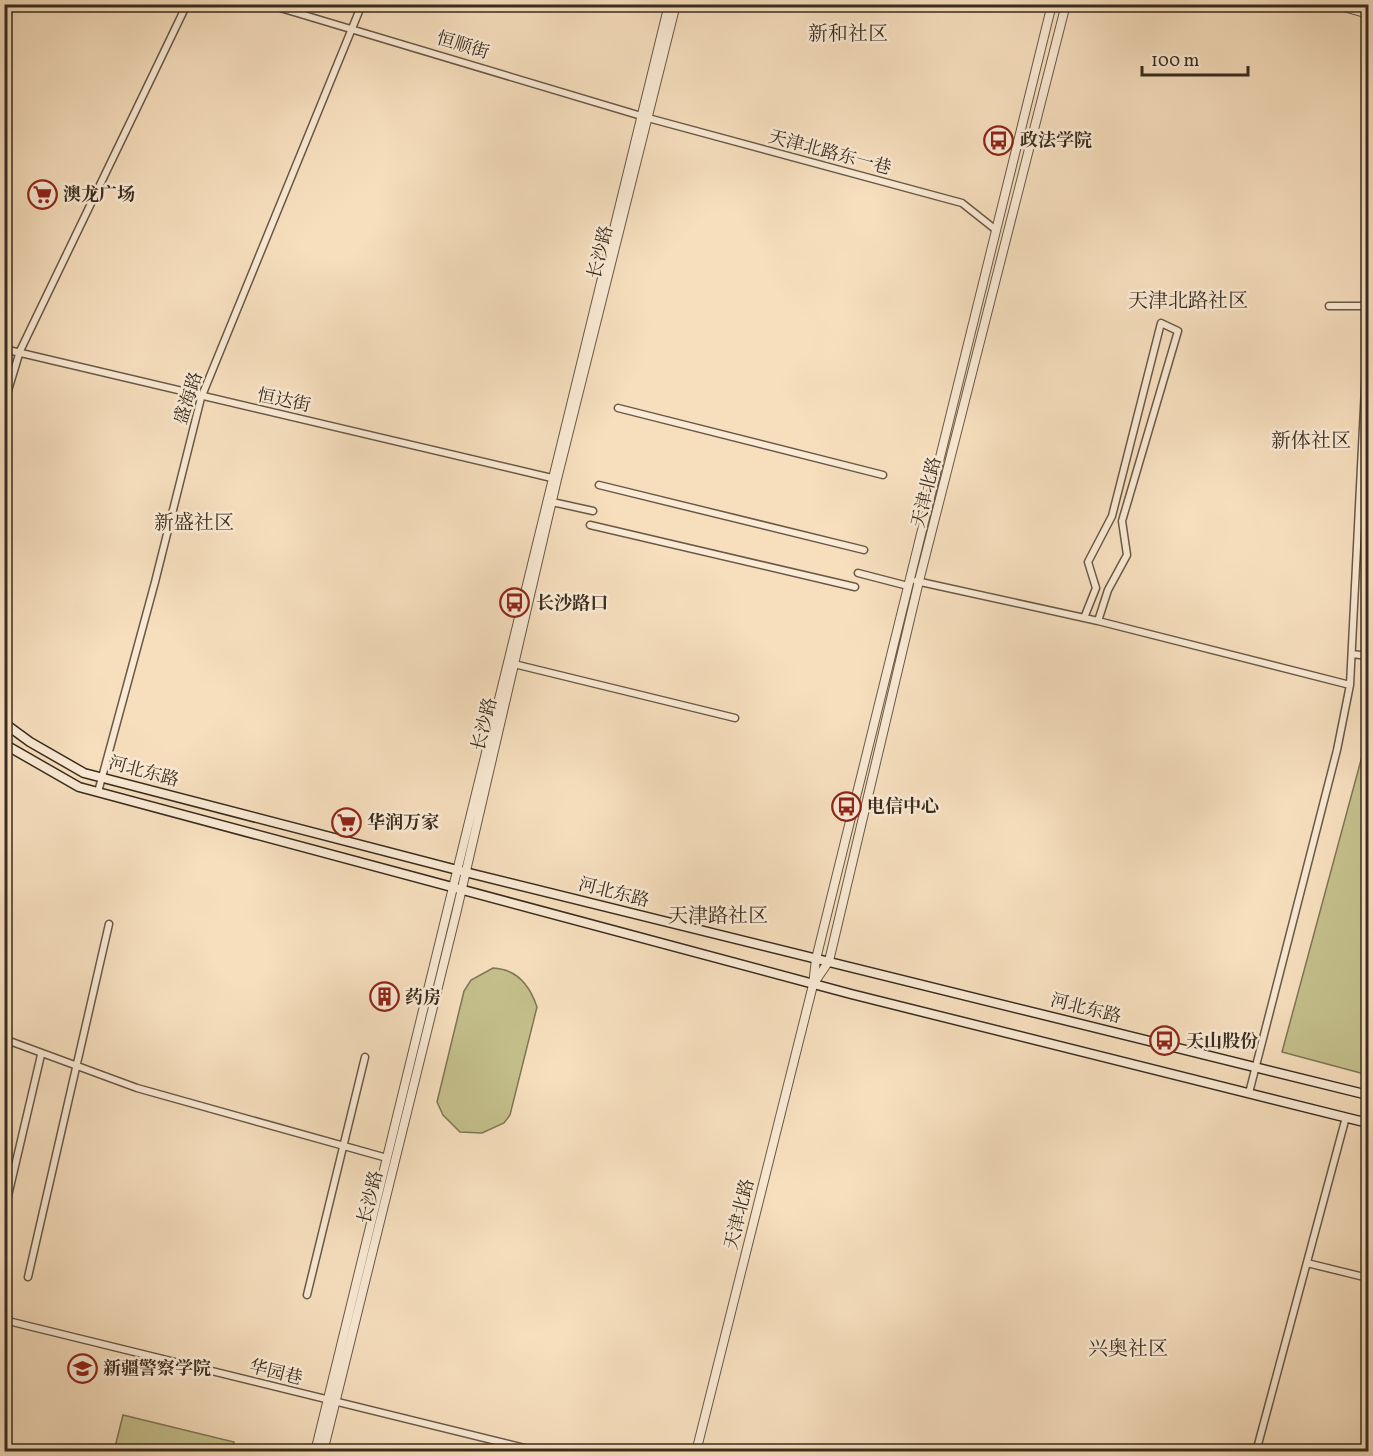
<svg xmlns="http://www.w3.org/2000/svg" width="1373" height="1456" viewBox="0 0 1373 1456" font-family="Vollkorn,'Noto Serif SC',serif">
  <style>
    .green { fill: #c4c08c; stroke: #7e7655; stroke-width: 1.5 }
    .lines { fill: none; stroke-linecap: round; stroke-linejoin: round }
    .minor-casing { stroke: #685946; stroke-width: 9 }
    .tertiary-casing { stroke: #685946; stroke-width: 10 }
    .secondary-casing { stroke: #382c1e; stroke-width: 11 }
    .minor { stroke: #faead5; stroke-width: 6 }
    .tertiary { stroke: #faead5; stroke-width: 8 }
    .secondary { stroke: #faead5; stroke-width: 8 }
    .labels { text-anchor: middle; stroke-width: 5; stroke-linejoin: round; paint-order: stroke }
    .street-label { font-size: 18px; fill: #382c1e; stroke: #faead5 }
    .poi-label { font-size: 18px; font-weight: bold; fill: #382c1e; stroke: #faead5; text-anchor: start }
    .neighbourhood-label { font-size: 20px; fill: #382c1e; stroke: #faead5 }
  </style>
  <rect width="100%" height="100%" fill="#f7dfbe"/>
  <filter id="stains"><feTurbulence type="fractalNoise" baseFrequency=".00333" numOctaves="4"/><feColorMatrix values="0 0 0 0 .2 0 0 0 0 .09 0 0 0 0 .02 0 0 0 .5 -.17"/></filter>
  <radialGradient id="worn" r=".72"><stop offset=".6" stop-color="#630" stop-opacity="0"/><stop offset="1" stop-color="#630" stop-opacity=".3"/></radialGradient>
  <!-- green -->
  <path class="green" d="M1368,734V1075L1282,1052Z
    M493,968C518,969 530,986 537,1007L510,1115L504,1123L482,1133L460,1132L443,1115L437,1102L464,991L471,980Z
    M123,1415L234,1442L232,1451H114Z"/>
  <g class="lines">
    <defs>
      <path id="minor" d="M267,4L648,118L962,203L996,230
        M1329,306H1368
        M4,349L556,479
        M4,404L20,351L187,4
        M618,408L883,475
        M599,485L864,550
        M552,502L593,511
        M590,525L855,587
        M858,573L908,586
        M916,581L1098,621L1350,685
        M1084,618L1096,588L1088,562L1112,516L1161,323L1178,331L1122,521L1127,555L1108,590L1098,621
        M1352,654L1368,656
        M514,664L735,718
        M98,792L155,582L201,398L362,4
        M4,1039L137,1088L387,1158
        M1249,1093L1337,750L1350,685L1368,328
        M4,1213L41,1055
        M1307,1263L1368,1278
        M28,1277L109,924
        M307,1295L365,1057
        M4,1320L541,1452
        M1256,1452L1346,1117"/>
      <path id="tertiary" d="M1334,4L1368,14
        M814,983L829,961L919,581L1066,4
        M315,1452L669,4
        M323,1452L456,914L557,479L676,4
        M696,1452L813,985L816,959L1052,4"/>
      <path id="secondary" d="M4,723L30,742L84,773L465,872L1368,1095
        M4,744L79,787L851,994L1368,1123"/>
    </defs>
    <!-- minor casing -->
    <use href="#minor" class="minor-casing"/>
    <!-- tertiary casing -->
    <use href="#tertiary" class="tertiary-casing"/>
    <!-- secondary casing -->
    <use href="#secondary" class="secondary-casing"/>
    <!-- minor -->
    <use href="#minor" class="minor"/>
    <!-- tertiary -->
    <use href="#tertiary" class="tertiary"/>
    <!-- secondary -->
    <use href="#secondary" class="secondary"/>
  </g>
  <!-- icons -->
  <defs>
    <symbol id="bus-ring" viewBox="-11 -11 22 22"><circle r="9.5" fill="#faead5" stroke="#8f2418" stroke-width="1.5"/><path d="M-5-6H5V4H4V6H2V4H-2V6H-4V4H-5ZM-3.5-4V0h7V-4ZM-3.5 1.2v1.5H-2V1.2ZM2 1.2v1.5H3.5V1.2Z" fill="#8f2418"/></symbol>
    <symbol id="supermarket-ring" viewBox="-11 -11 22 22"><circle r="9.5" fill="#faead5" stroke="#8f2418" stroke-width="1.5"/><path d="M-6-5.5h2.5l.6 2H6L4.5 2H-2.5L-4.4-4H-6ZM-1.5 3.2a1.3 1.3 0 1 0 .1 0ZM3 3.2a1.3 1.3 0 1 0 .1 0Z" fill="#8f2418"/></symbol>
    <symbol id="building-ring" viewBox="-11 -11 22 22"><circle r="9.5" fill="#faead5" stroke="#8f2418" stroke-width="1.5"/><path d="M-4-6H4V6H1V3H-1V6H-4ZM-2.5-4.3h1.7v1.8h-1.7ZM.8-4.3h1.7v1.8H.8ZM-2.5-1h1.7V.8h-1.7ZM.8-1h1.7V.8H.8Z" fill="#8f2418"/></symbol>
    <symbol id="university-ring" viewBox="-11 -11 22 22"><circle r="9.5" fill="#faead5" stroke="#8f2418" stroke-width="1.5"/><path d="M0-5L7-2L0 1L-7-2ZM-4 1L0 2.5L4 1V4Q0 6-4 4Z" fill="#8f2418"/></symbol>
  </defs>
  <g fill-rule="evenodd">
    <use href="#bus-ring" x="982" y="124" width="33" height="33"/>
    <use href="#supermarket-ring" x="26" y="178" width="33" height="33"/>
    <use href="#bus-ring" x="498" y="586" width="33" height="33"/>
    <use href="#bus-ring" x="830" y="790" width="33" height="33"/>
    <use href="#supermarket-ring" x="330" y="806" width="33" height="33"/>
    <use href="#building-ring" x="368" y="980" width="33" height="33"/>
    <use href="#bus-ring" x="1148" y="1024" width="33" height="33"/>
    <use href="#university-ring" x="66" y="1352" width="33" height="33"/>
  </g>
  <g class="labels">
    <!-- street labels -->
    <g class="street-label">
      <text transform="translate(463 45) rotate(17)" y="6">恒顺街</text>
      <text transform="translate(830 152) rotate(15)" y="6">天津北路东一巷</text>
      <text transform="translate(600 252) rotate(-76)" y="6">长沙路</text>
      <text transform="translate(188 398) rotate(-72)" y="6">盛海路</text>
      <text transform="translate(284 400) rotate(12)" y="6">恒达街</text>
      <text transform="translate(926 492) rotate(-76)" y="6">天津北路</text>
      <text transform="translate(484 724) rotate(-76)" y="6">长沙路</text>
      <text transform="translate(144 771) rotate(15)" y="6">河北东路</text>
      <text transform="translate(614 892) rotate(14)" y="6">河北东路</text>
      <text transform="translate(1086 1008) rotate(14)" y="6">河北东路</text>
      <text transform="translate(370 1197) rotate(-76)" y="6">长沙路</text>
      <text transform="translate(739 1214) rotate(-76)" y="6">天津北路</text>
      <text transform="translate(276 1372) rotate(14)" y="6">华园巷</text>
    </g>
    <!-- poi labels -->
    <g class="poi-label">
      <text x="1020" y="146">政法学院</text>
      <text x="63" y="200">澳龙广场</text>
      <text x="536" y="609">长沙路口</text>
      <text x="867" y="812">电信中心</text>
      <text x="367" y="828">华润万家</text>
      <text x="405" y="1003">药房</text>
      <text x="1186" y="1047">天山股份</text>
      <text x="103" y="1374">新疆警察学院</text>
    </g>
    <!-- neighbourhood labels -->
    <g class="neighbourhood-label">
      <text x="848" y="40">新和社区</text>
      <text x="1188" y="307">天津北路社区</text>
      <text x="1311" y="447">新体社区</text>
      <text x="194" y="529">新盛社区</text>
      <text x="718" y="922">天津路社区</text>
      <text x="1128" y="1355">兴奥社区</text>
    </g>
  </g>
  <!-- margin -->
  <rect width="1373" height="1456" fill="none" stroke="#f7dfbe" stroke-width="24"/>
  <rect x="6" y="6" width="1361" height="1444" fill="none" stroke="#382c1e" stroke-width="3"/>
  <rect x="12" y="12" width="1349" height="1432" fill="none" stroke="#382c1e" stroke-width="1.5"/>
  <!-- scale -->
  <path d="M1142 66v9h106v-9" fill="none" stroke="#382c1e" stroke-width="3"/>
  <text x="1151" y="66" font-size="18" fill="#382c1e" stroke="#faead5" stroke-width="4.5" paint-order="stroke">100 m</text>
  <rect width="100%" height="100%" filter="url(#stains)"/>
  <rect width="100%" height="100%" fill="url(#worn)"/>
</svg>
